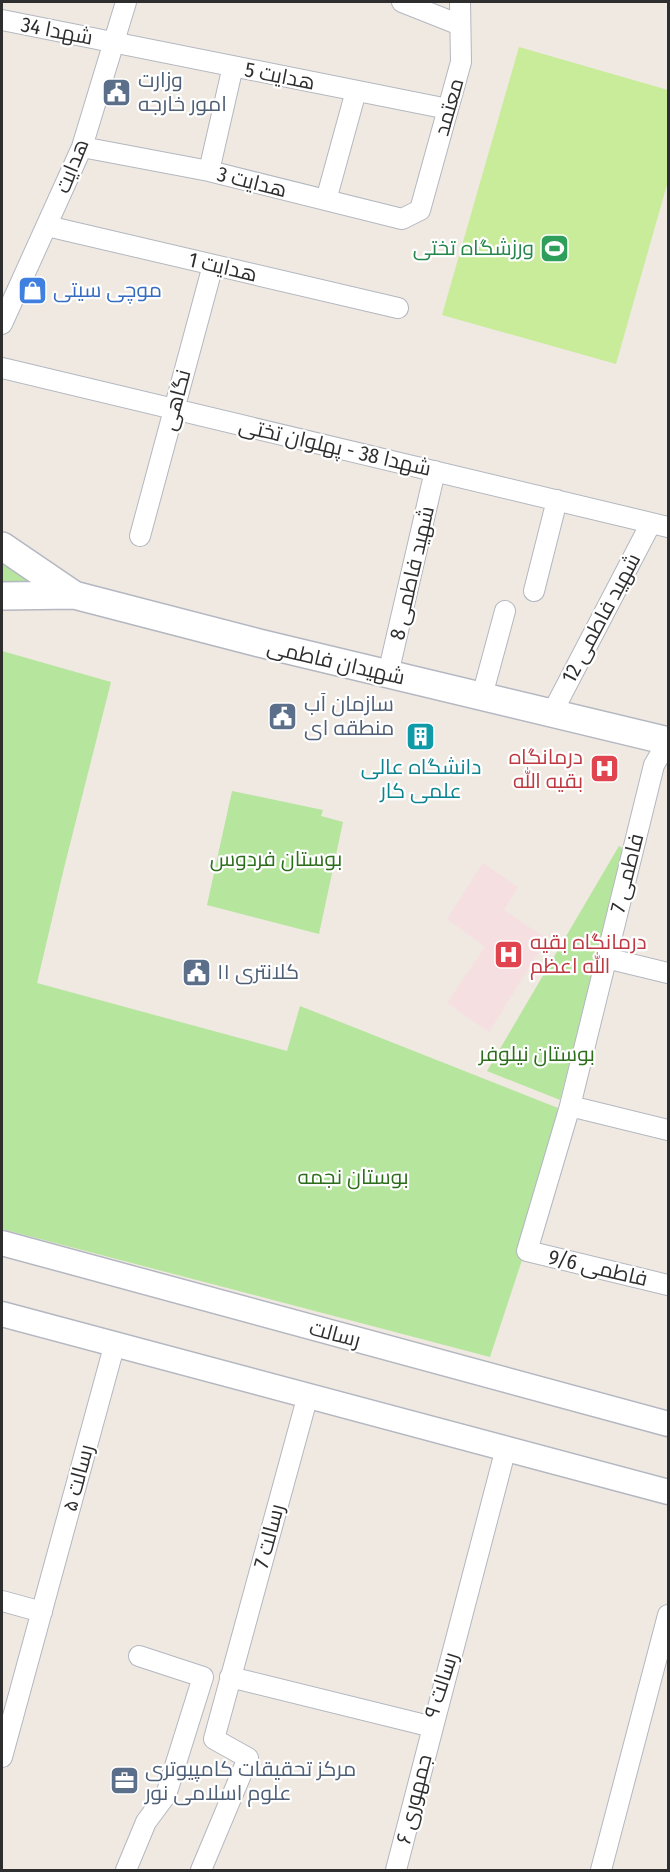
<svg xmlns="http://www.w3.org/2000/svg" width="670" height="1872" viewBox="0 0 670 1872" font-family="'Fira Sans Condensed',Cairo,sans-serif">
  <style>
    .medical { fill: #f5dfe0 }
    .green { fill: #b6e59e }
    .pitch { fill: #c9ec9a }
    .lines { fill: none; stroke-linecap: round; stroke-linejoin: round }
    .minor-casing { stroke: #b4b7c1; stroke-width: 22 }
    .tertiary-casing { stroke: #b4b7c1; stroke-width: 27 }
    .secondary-casing { stroke: #b4b7c1; stroke-width: 30 }
    .minor { stroke: #fff; stroke-width: 20 }
    .tertiary { stroke: #fff; stroke-width: 24 }
    .secondary { stroke: #fff; stroke-width: 27 }
    .labels { text-anchor: middle; stroke-width: 4.5; stroke-linejoin: round; paint-order: stroke }
    .street-label { font-size: 21px; fill: #2e2e2e; stroke: #fff }
    .service-label { font-size: 21px; fill: #4e5e75; stroke: #fff; text-anchor: start }
    .leisure-label { font-size: 21px; fill: #27864d; stroke: #fff; text-anchor: end }
    .shop-label { font-size: 21px; fill: #366cbe; stroke: #fff; text-anchor: start }
    .health-label { font-size: 21px; fill: #be3a42; stroke: #fff; text-anchor: end }
    .culture-label { font-size: 21px; fill: #0d838f; stroke: #fff }
    .park-label { font-size: 21px; fill: #2c6e1b; stroke: #fff }
  </style>
  <rect width="100%" height="100%" fill="#efe9e1"/>
  <!-- medical -->
  <path class="medical" d="M483,863L518,887L504,910L547,939L489,1032L447,1003L485,947L447,919Z"/>
  <!-- green -->
  <path class="green" d="M2,558L47,585L2,587Z
    M2,651L111,682L64,868L37,983L287,1051L300,1006L558,1108L522,1260L490,1357L2,1229Z
    M232,791L323,810L321,816L343,822L319,934L207,905Z
    M619,846L625,849L560,1100L487,1071Z"/>
  <!-- pitch -->
  <path class="pitch" d="M519,47L668,90V181L616,364L442,315Z"/>
  <g class="lines">
    <defs>
      <path id="minor" d="M402,2L460,25
        M2,20L448,109
        M82,147L209,171L402,219L420,210L461,62L460,2
        M209,171L233,66
        M326,200L356,91
        M47,226L398,308
        M2,324L82,147L126,2
        M2,368L668,527
        M140,536L213,265
        M534,591L557,500
        M388,674L435,471
        M482,696L505,611
        M552,713L651,523
        M668,741L654,765L570,1106L527,1251L668,1285
        M606,958L668,973
        M570,1106L668,1130
        M2,1601L42,1612
        M230,1677L433,1727L506,1448
        M2,1757L115,1343
        M126,1870L146,1822L166,1795L203,1677L139,1656
        M201,1870L248,1758L214,1739L308,1395
        M396,1870L433,1727
        M601,1870L668,1615"/>
      <path id="tertiary" d="M2,1243L668,1424
        M2,1314L668,1492"/>
      <path id="secondary" d="M2,546L74,595
        M2,596L74,595L259,643L668,741"/>
    </defs>
    <!-- minor casing -->
    <use href="#minor" class="minor-casing"/>
    <!-- tertiary casing -->
    <use href="#tertiary" class="tertiary-casing"/>
    <!-- secondary casing -->
    <use href="#secondary" class="secondary-casing"/>
    <!-- minor -->
    <use href="#minor" class="minor"/>
    <!-- tertiary -->
    <use href="#tertiary" class="tertiary"/>
    <!-- secondary -->
    <use href="#secondary" class="secondary"/>
  </g>
  <!-- icons -->
  <defs>
    <symbol id="civic-square" viewBox="-11 -11 22 22"><rect x="-9" y="-9" width="18" height="18" rx="4" fill="#5c6f8a" stroke="#fff"/><path d="M-.6-6.5H3V-4.5H.6V-3L4-1V1h2V6H-6V1h2V-1L-.6-3ZM-1.2 2.5V6h2.4V2.5Z" fill="#fff"/></symbol>
    <symbol id="stadium-square" viewBox="-11 -11 22 22"><rect x="-9" y="-9" width="18" height="18" rx="4" fill="#2e9e5b" stroke="#fff"/><path d="M0-5a6.5 5 0 1 0 0 10a6.5 5 0 1 0 0-10ZM-3.5-1.8h7v3.6h-7Z" fill="#fff"/></symbol>
    <symbol id="shop-square" viewBox="-11 -11 22 22"><rect x="-9" y="-9" width="18" height="18" rx="4" fill="#3f7fe0" stroke="#fff"/><path d="M-5-2.5h2.3a2.7 3.5 0 0 1 5.4 0H5L5.5 6h-11ZM-1.5-2.5h3a1.5 2.3 0 0 0-3 0Z" fill="#fff"/></symbol>
    <symbol id="building-square" viewBox="-11 -11 22 22"><rect x="-9" y="-9" width="18" height="18" rx="4" fill="#0f9aa8" stroke="#fff"/><path d="M-4-6H4V6H1V3H-1V6H-4ZM-2.5-4.3h1.7v1.8h-1.7ZM.8-4.3h1.7v1.8H.8ZM-2.5-1h1.7V.8h-1.7ZM.8-1h1.7V.8H.8Z" fill="#fff"/></symbol>
    <symbol id="hospital-square" viewBox="-11 -11 22 22"><rect x="-9" y="-9" width="18" height="18" rx="4" fill="#e0444e" stroke="#fff"/><path d="M-5-5h3v3.5h4V-5h3V5h-3V1.5h-4V5h-3Z" fill="#fff"/></symbol>
    <symbol id="office-square" viewBox="-11 -11 22 22"><rect x="-9" y="-9" width="18" height="18" rx="4" fill="#5c6f8a" stroke="#fff"/><path d="M-6-3h4V-5.5h4V-3h4V5H-6ZM-1-4.5V-3h2v-1.5ZM-6 0V1H6V0Z" fill="#fff"/></symbol>
  </defs>
  <g fill-rule="evenodd">
    <use href="#civic-square" x="100" y="76" width="33" height="33"/>
    <use href="#stadium-square" x="538" y="232" width="33" height="33"/>
    <use href="#shop-square" x="16" y="274" width="33" height="33"/>
    <use href="#civic-square" x="266" y="700" width="33" height="33"/>
    <use href="#building-square" x="404" y="720" width="33" height="33"/>
    <use href="#hospital-square" x="588" y="752" width="33" height="33"/>
    <use href="#hospital-square" x="492" y="938" width="33" height="33"/>
    <use href="#civic-square" x="180" y="956" width="33" height="33"/>
    <use href="#office-square" x="108" y="1764" width="33" height="33"/>
  </g>
  <g class="labels">
    <!-- street labels -->
    <g class="street-label">
      <text transform="translate(57 31) rotate(11)" y="7">شهدا 34</text>
      <text transform="translate(280 76) rotate(11)" y="7">هدایت 5</text>
      <text transform="translate(449 107) rotate(-74)" y="7">معتمد</text>
      <text transform="translate(72 166) rotate(-68)" y="7">هدایت</text>
      <text transform="translate(252 182) rotate(14)" y="7">هدایت 3</text>
      <text transform="translate(223 267) rotate(13)" y="7">هدایت 1</text>
      <text transform="translate(176 400) rotate(-75)" y="7">نگاهی</text>
      <text transform="translate(335 447) rotate(13)" y="7">شهدا 38 - پهلوان تختی</text>
      <text transform="translate(412 573) rotate(-77)" y="7">شهید فاطمی 8</text>
      <text transform="translate(601 618) rotate(-62)" y="7">شهید فاطمی 12</text>
      <text transform="translate(336 662) rotate(13)" y="7">شهیدان فاطمی</text>
      <text transform="translate(627 873) rotate(-76)" y="7">فاطمی 7</text>
      <text transform="translate(598 1268) rotate(13)" y="7">فاطمی 9/6</text>
      <text transform="translate(335 1334) rotate(15)" y="7">رسالت</text>
      <text transform="translate(78 1478) rotate(-75)" y="7">رسالت ۵</text>
      <text transform="translate(269 1536) rotate(-75)" y="7">رسالت 7</text>
      <text transform="translate(441 1685) rotate(-72)" y="7">رسالت ۹</text>
      <text transform="translate(414 1799) rotate(-76)" y="7">جمهوری ۶</text>
    </g>
    <!-- service labels -->
    <g class="service-label">
      <text x="138" y="87">وزارت<tspan x="138" dy="24">امور خارجه</tspan></text>
      <text x="304" y="711">سازمان آب<tspan x="304" dy="24">منطقه ای</tspan></text>
      <text x="217" y="979">کلانتری ۱۱</text>
      <text x="145" y="1776">مرکز تحقیقات کامپیوتری<tspan x="145" dy="24">علوم اسلامی نور</tspan></text>
    </g>
    <!-- leisure labels -->
    <g class="leisure-label">
      <text x="534" y="255">ورزشگاه تختی</text>
    </g>
    <!-- shop labels -->
    <g class="shop-label">
      <text x="53" y="297">موچی سیتی</text>
    </g>
    <!-- health labels -->
    <g class="health-label">
      <text x="583" y="764">درمانگاه<tspan x="583" dy="24">بقیه الله</tspan></text>
      <text x="530" y="949" text-anchor="start">درمانگاه بقیه<tspan x="530" dy="24">الله اعظم</tspan></text>
    </g>
    <!-- culture labels -->
    <g class="culture-label">
      <text x="421" y="774">دانشگاه عالی<tspan x="421" dy="24">علمی کار</tspan></text>
    </g>
    <!-- park labels -->
    <g class="park-label">
      <text x="276" y="866">بوستان فردوس</text>
      <text x="537" y="1061">بوستان نیلوفر</text>
      <text x="353" y="1184">بوستان نجمه</text>
    </g>
  </g>
  <!-- border -->
  <rect width="670" height="1872" fill="none" stroke="#2e2e2e" stroke-width="6"/>
</svg>
